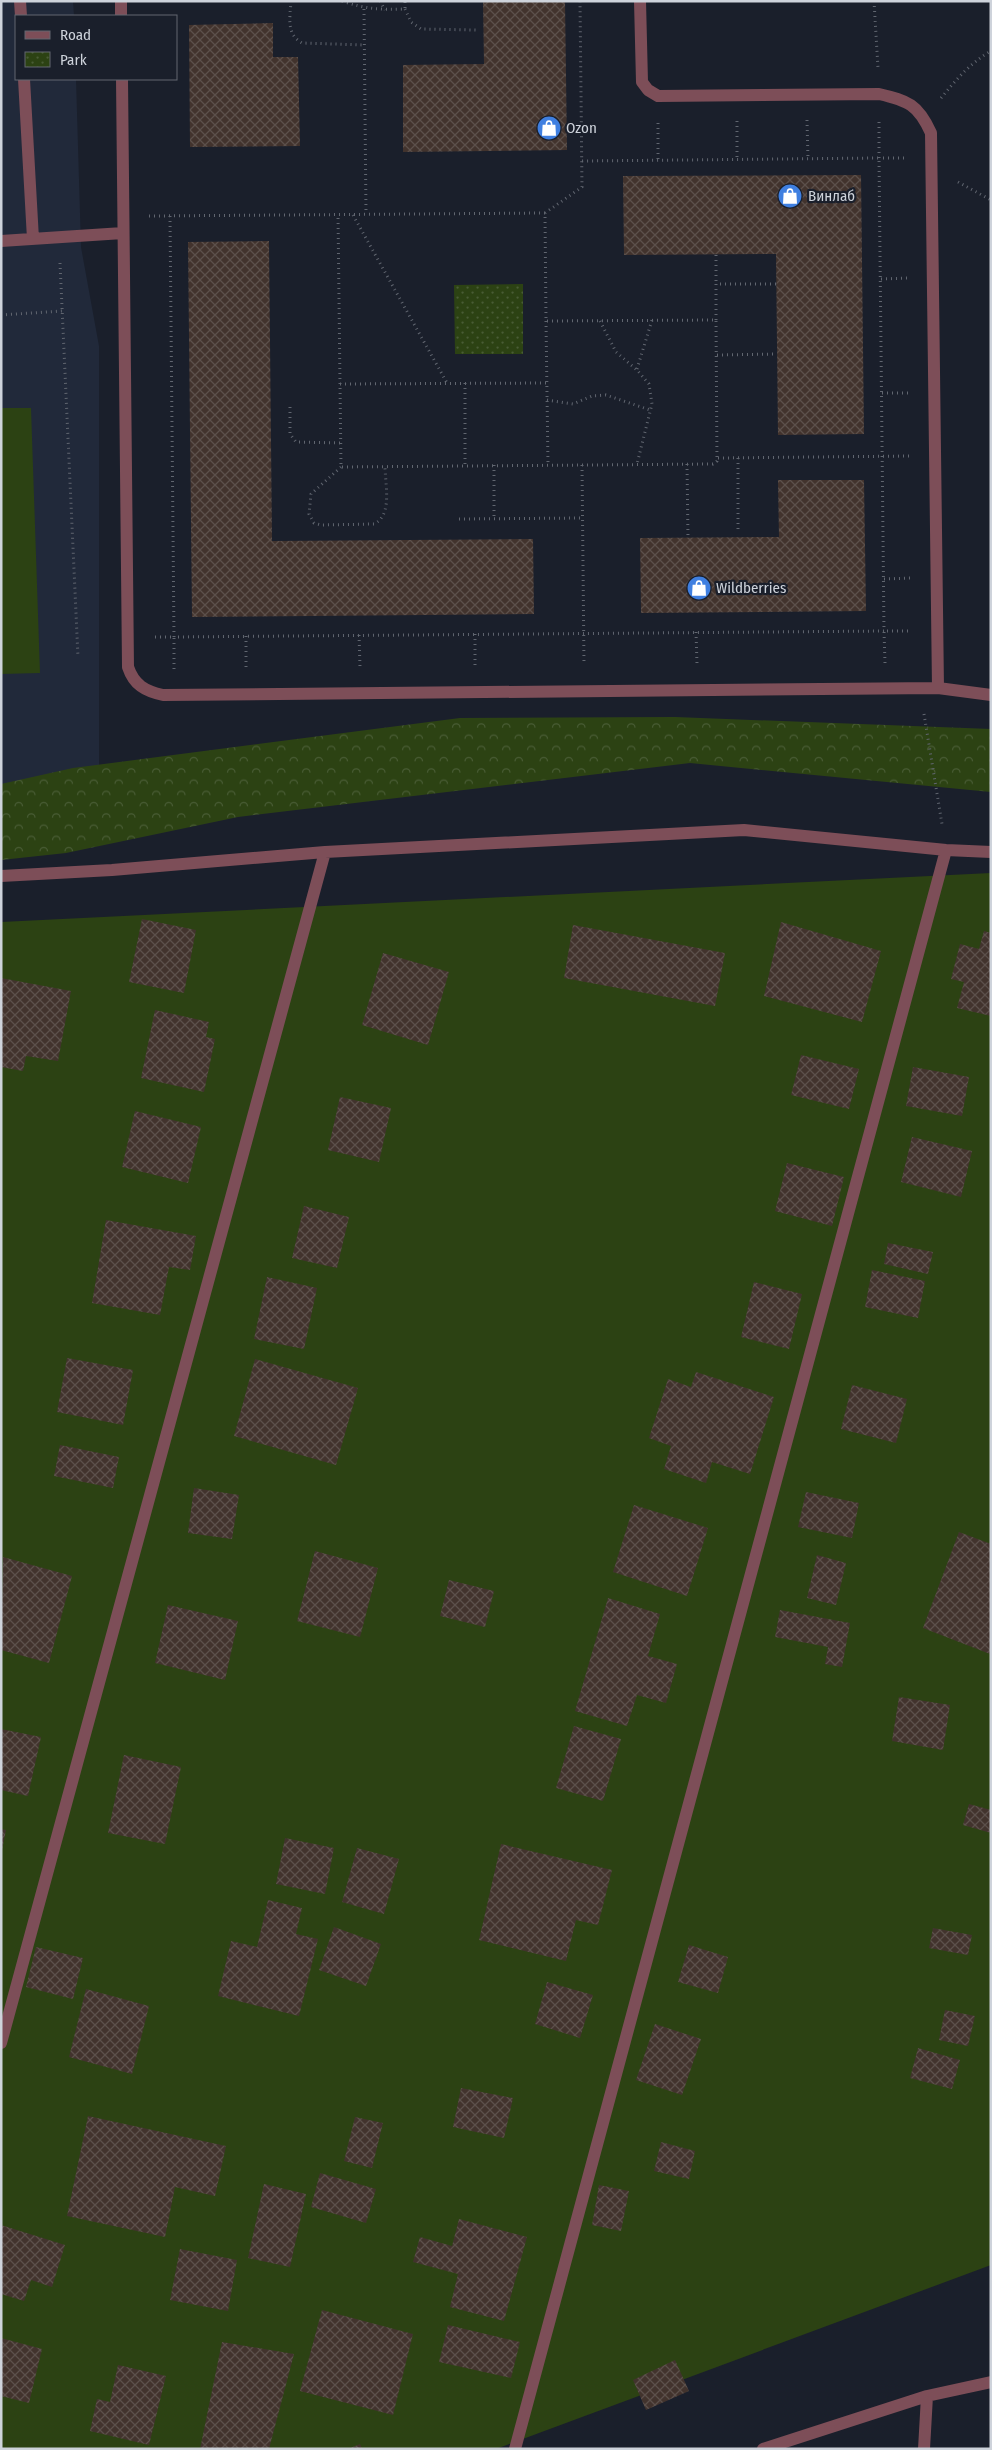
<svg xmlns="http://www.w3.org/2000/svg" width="992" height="2450" viewBox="0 0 992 2450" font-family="'Fira Sans Condensed',sans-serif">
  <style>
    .built { fill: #21293a }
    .forest { fill: url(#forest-crowns) }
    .park { fill: url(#park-dots) }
    .garden { fill: #2c4213 }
    .building { fill: url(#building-cross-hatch) }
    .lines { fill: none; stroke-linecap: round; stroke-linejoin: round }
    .path { stroke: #616670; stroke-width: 3; stroke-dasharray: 1 4; stroke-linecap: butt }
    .minor { stroke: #7d4e58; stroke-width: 12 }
    .labels { text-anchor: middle; stroke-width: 4.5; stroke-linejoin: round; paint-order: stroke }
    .poi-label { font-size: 15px; fill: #ced3db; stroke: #1a1f2b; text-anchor: start }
  </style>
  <defs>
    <pattern id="forest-crowns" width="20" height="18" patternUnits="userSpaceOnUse" patternTransform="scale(1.25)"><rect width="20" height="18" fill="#2c4213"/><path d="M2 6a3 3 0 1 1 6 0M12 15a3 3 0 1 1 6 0" fill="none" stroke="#495c35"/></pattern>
    <pattern id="park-dots" width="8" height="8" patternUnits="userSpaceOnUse" patternTransform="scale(1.25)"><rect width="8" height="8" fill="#2c4213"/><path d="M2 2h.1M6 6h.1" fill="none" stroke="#495c35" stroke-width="1.8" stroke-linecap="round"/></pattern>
    <pattern id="building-cross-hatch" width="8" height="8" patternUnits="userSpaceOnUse" patternTransform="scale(1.25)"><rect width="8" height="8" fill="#42332d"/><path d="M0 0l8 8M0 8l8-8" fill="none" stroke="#5c504b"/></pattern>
  </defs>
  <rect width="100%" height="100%" fill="#1a1f2b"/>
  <!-- built -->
  <path class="built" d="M1,1H73L74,16H16V79H76L81,247L99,346V800L1,815Z"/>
  <!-- forest -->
  <path class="forest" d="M675,717L991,729V792L690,763L238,817L66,853L1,860V784L73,768L460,718Z"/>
  <!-- park -->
  <path class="park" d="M523,284V354H455L454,285Z"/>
  <!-- garden -->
  <path class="garden" d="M1,408H31L40,673L1,674Z
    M991,873V2265L496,2449H1V922Z"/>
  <!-- building -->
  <path class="building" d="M483,1H565L567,150L403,152V65L484,64Z
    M273,23V57H298L300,146L190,147L189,25Z
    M861,175L864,434L778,435L776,254L624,255L623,176Z
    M269,241L272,541L533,539L534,614L192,617L188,242Z
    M778,480H864L866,611L641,613L640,538L779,537Z
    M142,919L196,930L184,993L129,982Z
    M781,922L881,951L862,1022L764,996Z
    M573,925L725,953L715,1006L564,978Z
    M984,931L991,933V1016L957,1008L964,982L951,979L960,944L979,949Z
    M383,953L449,972L428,1045L362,1025Z
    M1,978L71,991L58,1061L26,1056L23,1071L1,1067Z
    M155,1010L209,1022L206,1037L215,1039L204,1092L141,1078Z
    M801,1055L859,1069L849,1109L791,1095Z
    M913,1067L969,1077L962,1116L906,1106Z
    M340,1097L391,1108L379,1162L328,1150Z
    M135,1111L201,1127L188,1183L122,1167Z
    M912,1137L972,1151L961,1197L901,1182Z
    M787,1163L844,1177L832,1226L775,1211Z
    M304,1206L349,1217L337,1268L292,1258Z
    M106,1220L196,1236L190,1270L169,1267L160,1315L92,1303Z
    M888,1243L933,1252L928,1274L884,1264Z
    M872,1270L925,1281L918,1318L865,1307Z
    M267,1277L317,1288L304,1349L254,1339Z
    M754,1282L802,1294L789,1349L741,1337Z
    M67,1358L133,1370L123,1425L57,1412Z
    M255,1359L358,1388L336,1465L234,1436Z
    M696,1372L774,1397L750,1474L712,1462L706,1483L664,1469L671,1446L649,1438L668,1379L691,1387Z
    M852,1385L907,1399L896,1443L841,1429Z
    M60,1445L119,1457L113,1488L54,1476Z
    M194,1488L239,1495L232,1539L188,1533Z
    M806,1492L859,1503L852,1538L798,1527Z
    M634,1505L708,1528L687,1596L613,1572Z
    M959,1532L991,1544L990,1654L923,1628Z
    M315,1551L378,1568L360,1637L297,1621Z
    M817,1555L846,1563L836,1605L807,1598Z
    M3,1557L72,1576L49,1663L1,1650Z
    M449,1580L494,1591L485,1627L440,1616Z
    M608,1598L660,1614L648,1656L677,1664L666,1703L637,1695L627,1726L575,1711Z
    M168,1605L238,1621L225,1680L155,1663Z
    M780,1610L850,1623L842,1667L825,1664L828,1647L775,1637Z
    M899,1697L950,1705L943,1750L892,1741Z
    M574,1726L621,1739L603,1801L556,1788Z
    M1,1729L41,1737L28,1796L1,1790Z
    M124,1755L181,1767L165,1844L108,1833Z
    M969,1804L991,1810V1833L963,1825Z
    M1,1829L6,1830L2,1850H1Z
    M285,1838L334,1848L325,1894L276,1884Z
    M501,1844L612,1870L598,1925L576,1920L566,1961L479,1940Z
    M357,1848L399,1859L384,1914L342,1902Z
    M268,1900L302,1908L296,1934L318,1939L299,2016L218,1996L231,1941L257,1947Z
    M334,1927L381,1944L366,1986L319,1970Z
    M933,1928L972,1935L968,1955L929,1948Z
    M689,1945L728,1957L718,1993L678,1982Z
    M36,1947L83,1958L73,1999L26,1987Z
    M547,1982L593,1995L580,2038L535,2024Z
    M86,1989L149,2006L132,2074L69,2057Z
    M945,2010L975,2016L968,2046L939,2040Z
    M655,2024L701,2039L682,2095L636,2080Z
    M918,2048L960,2060L952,2089L910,2078Z
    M461,2088L513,2098L504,2138L453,2127Z
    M88,2116L226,2146L215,2196L175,2187L165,2237L67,2216Z
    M355,2117L383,2123L372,2168L344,2161Z
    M661,2142L695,2151L689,2179L654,2171Z
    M320,2173L376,2189L366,2223L311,2207Z
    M264,2184L306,2194L290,2267L248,2258Z
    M599,2185L629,2191L621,2231L592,2225Z
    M459,2219L527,2237L504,2321L450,2307L458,2274L413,2262L420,2237L452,2246Z
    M1,2225L65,2245L52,2287L31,2280L24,2301L1,2294Z
    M180,2249L237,2260L228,2311L170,2300Z
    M322,2310L413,2334L393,2415L300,2391Z
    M448,2325L520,2342L511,2378L439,2362Z
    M1,2338L42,2349L29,2403L1,2396Z
    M222,2342L294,2354L269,2449H200Z
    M675,2360L689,2391L646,2410L633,2380Z
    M118,2365L166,2376L149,2445L90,2431L97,2399L110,2402Z
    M360,2444L362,2449H348Z"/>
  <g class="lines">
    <!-- path -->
    <path class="path" d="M291,1C290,18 286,34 302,43L365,45
      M342,1C365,9 381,10 405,9V1
      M380,1L385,10
      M874,1L878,68
      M364,9L366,214
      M405,9L411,22L421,29L476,30
      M941,98C956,80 970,63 991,51
      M807,120L808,159
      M737,121V160
      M879,122V158H904
      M658,123V160
      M958,182L991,200
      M545,213L582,187L580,1
      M353,215L447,383
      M149,216L545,213L546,321L716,320L717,461L713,464L341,467L338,215
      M170,216L174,637L884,631L879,158L582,161
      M716,255V284
      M60,263L78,657
      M881,279L908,278
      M1,315L62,311
      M716,320V284H776
      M546,321L548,465
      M600,321L616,352L637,370L649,384L652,404L637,464
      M717,355L777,354
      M637,369L652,320
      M465,383V466
      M340,384L547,383
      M882,393H909
      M547,400L573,404L592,396L606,395L650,410
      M290,407V434L296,442L341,443
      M718,458L910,456
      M738,458V529
      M687,464L688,538
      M494,465V518
      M582,465L584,664
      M341,467L311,494L309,514L314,523L321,525L374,524C393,515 385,484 385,466
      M459,519L582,518
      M884,579L911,578
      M696,632L697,664
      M475,634V666
      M359,635L360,667
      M246,636V668
      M155,637H174V669
      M885,663L884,631H911
      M924,714L942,824"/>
    <!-- minor -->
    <path class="minor" d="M20,1L21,16
      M121,1V16
      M640,1L642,82L648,90L658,96L879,94C908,101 918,104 931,133L938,688
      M24,79L33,239
      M122,79L128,667C134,685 145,691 163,695L938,688L991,695
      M1,241L123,233
      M1,876L112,870L325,852L744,830L946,850L991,852
      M1,2043L325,852
      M515,2449L946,850
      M763,2449L927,2396L991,2382
      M924,2449L927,2396"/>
  </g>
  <!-- icons -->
  <defs>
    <symbol id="shop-disc" viewBox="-11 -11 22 22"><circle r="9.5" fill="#3f7fe0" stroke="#1a1f2b"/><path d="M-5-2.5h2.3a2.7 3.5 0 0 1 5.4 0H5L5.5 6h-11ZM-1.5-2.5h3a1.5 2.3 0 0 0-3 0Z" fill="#fff"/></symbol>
  </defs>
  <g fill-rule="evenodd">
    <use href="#shop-disc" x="535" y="114" width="28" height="28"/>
    <use href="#shop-disc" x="776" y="182" width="28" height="28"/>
    <use href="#shop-disc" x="685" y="574" width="28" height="28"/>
  </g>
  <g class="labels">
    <!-- poi labels -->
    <g class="poi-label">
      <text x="566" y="133">Ozon</text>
      <text x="808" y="201">Винлаб</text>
      <text x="716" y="593">Wildberries</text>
    </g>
  </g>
  <!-- border -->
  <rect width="992" height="2450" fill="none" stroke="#ced3db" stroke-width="5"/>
  <!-- legend -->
  <rect x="15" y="15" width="162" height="65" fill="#1a1f2b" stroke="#626771"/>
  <rect x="25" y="31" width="25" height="8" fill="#7d4e58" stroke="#626771"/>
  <text x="60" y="40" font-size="15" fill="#ced3db">Road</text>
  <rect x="25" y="52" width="25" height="15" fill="url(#park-dots)" stroke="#626771"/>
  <text x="60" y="65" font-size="15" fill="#ced3db">Park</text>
</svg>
